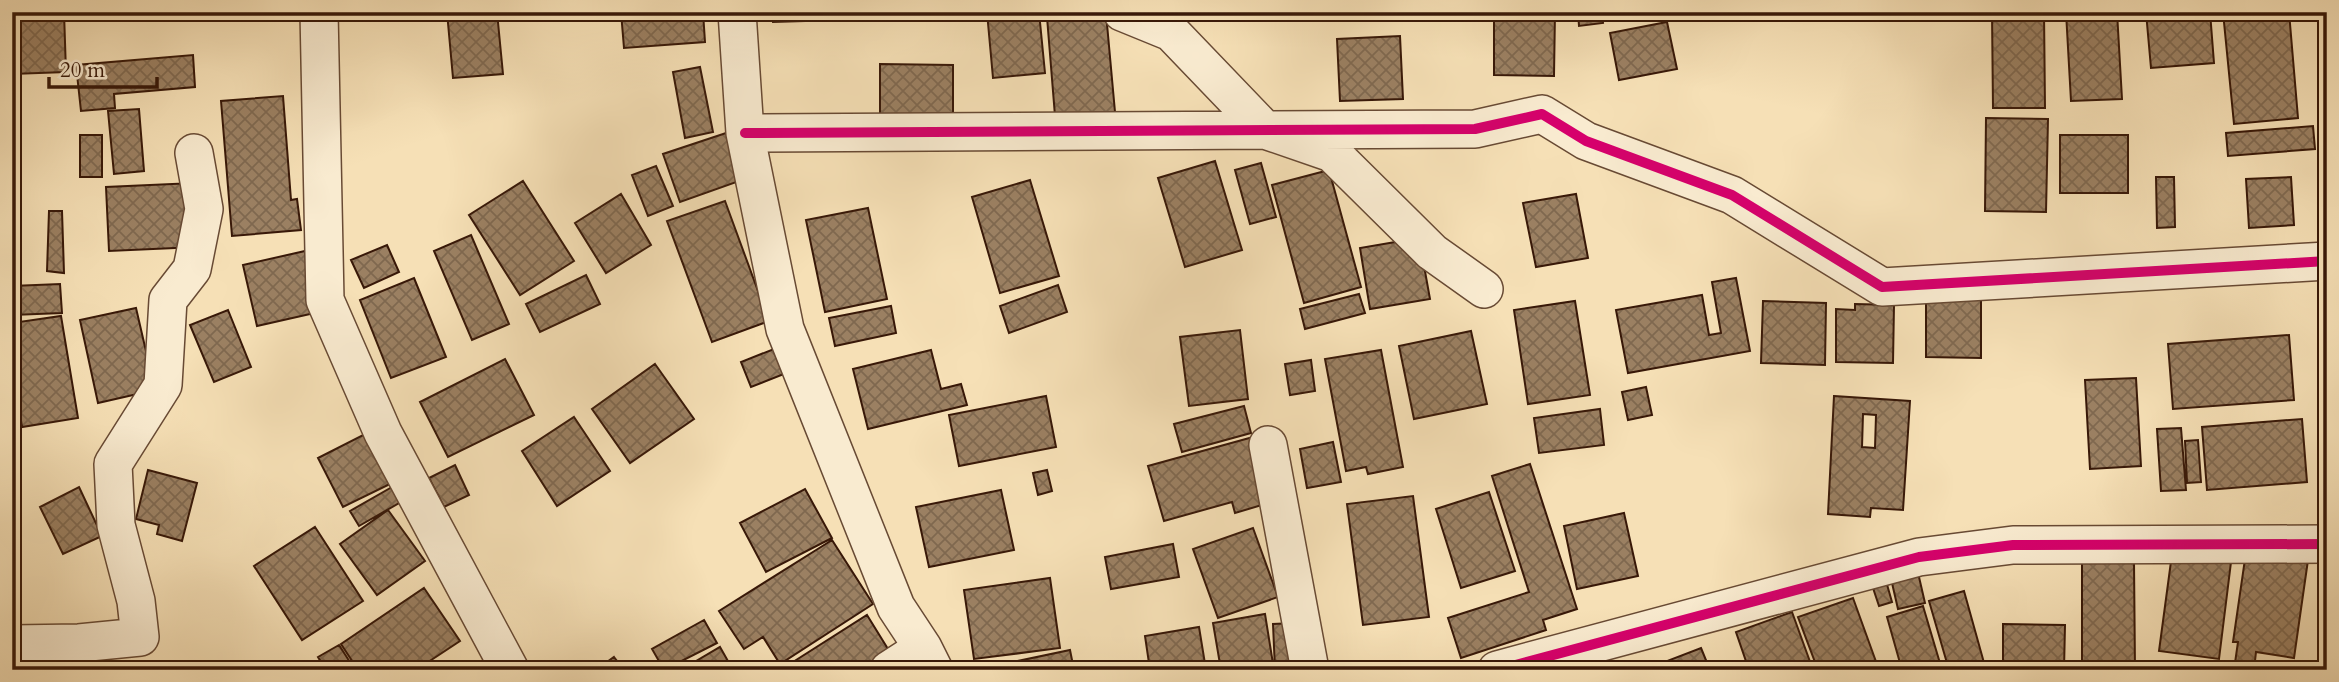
<svg xmlns="http://www.w3.org/2000/svg" width="2339" height="682" viewBox="0 0 2339 682" font-family="Cardo,serif">
  <style>
    .building { fill: url(#building-cross-hatch); stroke: #381808; stroke-width: 2; fill-rule: evenodd }
    .lines { fill: none; stroke-linecap: round; stroke-linejoin: round }
    .street-casing { stroke: #684a34; stroke-width: 40 }
    .street { stroke: #f9ebd0; stroke-width: 37 }
    .cycleway-casing { stroke: #f9ebd0; stroke-width: 15 }
    .cycleway { stroke: #d6006c; stroke-width: 10 }
  </style>
  <defs>
    <pattern id="building-cross-hatch" width="8" height="8" patternUnits="userSpaceOnUse" patternTransform="scale(1.75)"><rect width="8" height="8" fill="#9b8062"/><path d="M0 0l8 8M0 8l8-8" fill="none" stroke="#7f684f"/></pattern>
  </defs>
  <rect width="100%" height="100%" fill="#f6e0b6"/>
  <filter id="stains"><feTurbulence type="fractalNoise" baseFrequency=".00286" numOctaves="4"/><feColorMatrix values="0 0 0 0 .2 0 0 0 0 .09 0 0 0 0 .02 0 0 0 .5 -.17"/></filter>
  <radialGradient id="worn" r=".72"><stop offset=".6" stop-color="#630" stop-opacity="0"/><stop offset="1" stop-color="#630" stop-opacity=".3"/></radialGradient>
  <!-- building -->
  <path class="building" d="M12,12H64L66,72L12,74Z
    M447,12H497L503,74L453,78Z
    M621,12H703L705,42L624,48Z
    M772,12H871V19L773,22Z
    M987,12H1039L1045,73L993,78Z
    M1494,12H1555L1554,76L1494,75Z
    M1578,12H1602L1603,23L1579,26Z
    M2044,12L2045,108H1993L1992,13Z
    M2066,12H2117L2122,99L2071,101Z
    M2146,12H2210L2214,63L2151,68Z
    M2223,12H2289L2298,118L2234,124Z
    M1106,13L1115,112L1055,116L1047,17Z
    M1667,22L1677,69L1619,80L1610,33Z
    M1400,36L1403,99L1340,101L1337,39Z
    M193,55L195,87L114,94L115,108L81,111L76,65Z
    M880,64L953,65V121L880,120Z
    M700,67L713,132L685,138L673,72Z
    M283,96L291,200L297,199L301,230L232,236L221,101Z
    M139,109L144,171L114,174L108,111Z
    M1986,118L2048,119L2046,212L1985,211Z
    M2313,126L2315,149L2228,156L2226,133Z
    M729,132L745,179L680,202L663,154Z
    M80,135H102V177H80Z
    M2060,135H2128V193H2060Z
    M1215,161L1242,250L1185,267L1158,178Z
    M1261,163L1276,217L1250,224L1235,170Z
    M656,166L673,206L648,216L632,175Z
    M1329,170L1361,287L1304,303L1272,185Z
    M2156,177H2174L2175,227L2157,228Z
    M2291,177L2294,225L2249,228L2246,179Z
    M1030,180L1059,276L1000,293L972,197Z
    M523,181L574,261L520,295L469,215Z
    M194,183L197,247L109,251L106,187Z
    M621,194L651,245L606,273L575,223Z
    M1576,194L1588,258L1536,267L1523,203Z
    M725,201L769,321L712,342L667,221Z
    M868,208L887,299L825,312L806,220Z
    M49,211H62L64,273L47,271Z
    M471,235L509,324L472,340L434,251Z
    M1419,238L1430,299L1370,309L1360,248Z
    M387,245L399,272L364,288L351,260Z
    M305,251L319,312L257,326L243,265Z
    M586,275L600,304L540,332L526,304Z
    M414,278L446,357L391,378L360,300Z
    M1736,278L1750,351L1628,373L1616,310L1702,295L1709,335L1721,333L1712,282Z
    M60,284L62,313L12,315V286Z
    M1058,285L1067,312L1009,333L1000,306Z
    M1926,290H1981V358L1926,357Z
    M1359,294L1365,313L1305,329L1300,309Z
    M1575,301L1590,395L1528,404L1514,310Z
    M1763,301L1826,303L1825,365L1761,363Z
    M1855,304L1894,305L1893,363L1836,362V309L1855,310Z
    M891,306L896,333L835,346L829,318Z
    M136,308L155,390L98,403L80,320Z
    M228,310L251,367L214,382L190,325Z
    M61,316L78,418L22,427L12,365V323Z
    M1240,330L1248,399L1189,406L1180,337Z
    M1471,331L1487,404L1414,419L1399,346Z
    M2289,335L2294,400L2173,409L2168,344Z
    M774,349L784,374L751,387L741,362Z
    M931,350L941,389L961,384L967,405L868,429L853,369Z
    M1381,350L1403,467L1368,474L1366,467L1346,471L1325,359Z
    M505,359L534,415L448,457L420,402Z
    M1311,360L1315,391L1290,395L1285,364Z
    M655,364L694,419L630,463L592,409Z
    M2136,378L2141,466L2090,469L2085,380Z
    M1646,387L1652,415L1628,420L1622,392Z
    M1046,396L1056,447L959,466L949,415Z
    M1834,396L1910,401L1903,510L1871,508L1870,517L1828,514ZM1863,414L1876,415L1875,448L1862,447Z
    M1244,406L1251,433L1182,452L1174,424Z
    M1600,409L1604,445L1539,453L1534,418Z
    M574,417L610,471L557,506L522,451Z
    M2302,419L2307,482L2207,490L2202,427Z
    M2181,428L2186,490L2161,491L2157,429Z
    M367,433L392,483L343,507L318,458Z
    M1253,437L1272,502L1235,513L1232,502L1164,521L1148,466Z
    M2198,440L2201,482L2187,483L2185,441Z
    M1333,442L1341,482L1307,488L1300,449Z
    M1530,464L1577,609L1543,620L1546,630L1461,658L1448,618L1529,592L1492,476Z
    M455,465L469,495L444,507L429,478Z
    M148,470L197,483L182,541L157,534L159,525L136,519Z
    M1047,470L1052,491L1038,495L1033,473Z
    M399,483L408,498L359,526L350,511Z
    M79,487L102,536L63,554L40,507Z
    M805,489L832,538L766,572L740,523Z
    M1001,490L1014,550L929,567L916,507Z
    M1489,492L1515,571L1461,588L1436,509Z
    M1413,496L1429,617L1363,625L1347,504Z
    M388,510L425,561L377,595L340,544Z
    M1624,513L1638,576L1577,589L1564,526Z
    M315,527L363,601L302,640L254,566Z
    M1253,528L1278,597L1218,618L1193,549Z
    M832,540L873,604L780,664L763,637L744,649L719,611Z
    M1173,544L1179,577L1111,589L1105,557Z
    M2246,552L2308,560L2294,658L2256,652L2254,670H2234L2238,642H2233Z
    M2172,554L2231,562L2219,659L2159,651Z
    M2082,562H2134L2135,670H2082Z
    M1916,564L1925,603L1898,609L1889,570Z
    M1050,578L1060,648L974,659L964,590Z
    M1886,581L1892,602L1879,606L1872,585Z
    M424,588L460,641L416,670H358L341,644Z
    M1964,591L1986,670H1949L1929,601Z
    M1853,598L1879,670H1818L1798,617Z
    M1923,606L1942,670H1902L1887,617Z
    M1792,612L1813,670H1749L1736,632Z
    M1265,614L1274,670H1221L1213,623Z
    M867,615L896,662L883,670H798L793,662Z
    M704,620L717,643L664,670L652,649Z
    M1294,623L1297,670H1275L1273,624Z
    M2003,624L2065,625L2064,670H2003Z
    M1199,627L1206,670H1150L1145,636Z
    M339,645L355,670H326L318,657Z
    M720,647L733,670H681Z
    M1701,648L1710,670H1655L1654,666Z
    M1070,650L1074,670H975Z
    M614,657L624,670H596Z
    M317,662L321,670H303Z"/>
  <g class="lines">
    <defs>
      <path id="street" d="M319,12L325,300L383,433L510,670
        M737,12L745,133L785,329L896,607L923,648L934,670
        M1122,12L1171,32L1265,130L1332,153L1432,252L1484,289
        M745,133L1475,129L1542,114L1586,141L1732,195L1882,287L2327,261
        M1268,445L1310,670
        M12,644L79,643L140,637L136,601L116,525L113,464L163,385L168,300L192,269L204,209L194,153
        M889,670L923,648
        M1497,670L1919,557L2013,545L2327,544"/>
    </defs>
    <!-- street casing -->
    <use href="#street" class="street-casing"/>
    <!-- street -->
    <use href="#street" class="street"/>
    <defs>
      <path id="cycleway" d="M745,133L1475,129L1542,114L1586,141L1732,195L1882,287L2327,261
        M1497,670L1919,557L2013,545L2327,544"/>
    </defs>
    <!-- cycleway casing -->
    <use href="#cycleway" class="cycleway-casing"/>
    <!-- cycleway -->
    <use href="#cycleway" class="cycleway"/>
  </g>
  <!-- margin -->
  <rect width="2339" height="682" fill="none" stroke="#f6e0b6" stroke-width="42"/>
  <rect x="14" y="14" width="2311" height="654" fill="none" stroke="#381808" stroke-width="3.5"/>
  <rect x="21" y="21" width="2297" height="640" fill="none" stroke="#381808" stroke-width="2"/>
  <!-- scale -->
  <path d="M49 77v10h108v-10" fill="none" stroke="#381808" stroke-width="3.5"/>
  <text x="60" y="77" font-size="21" fill="#381808" stroke="#f9ebd0" stroke-width="5" paint-order="stroke">20 m</text>
  <rect width="100%" height="100%" filter="url(#stains)"/>
  <rect width="100%" height="100%" fill="url(#worn)"/>
</svg>
